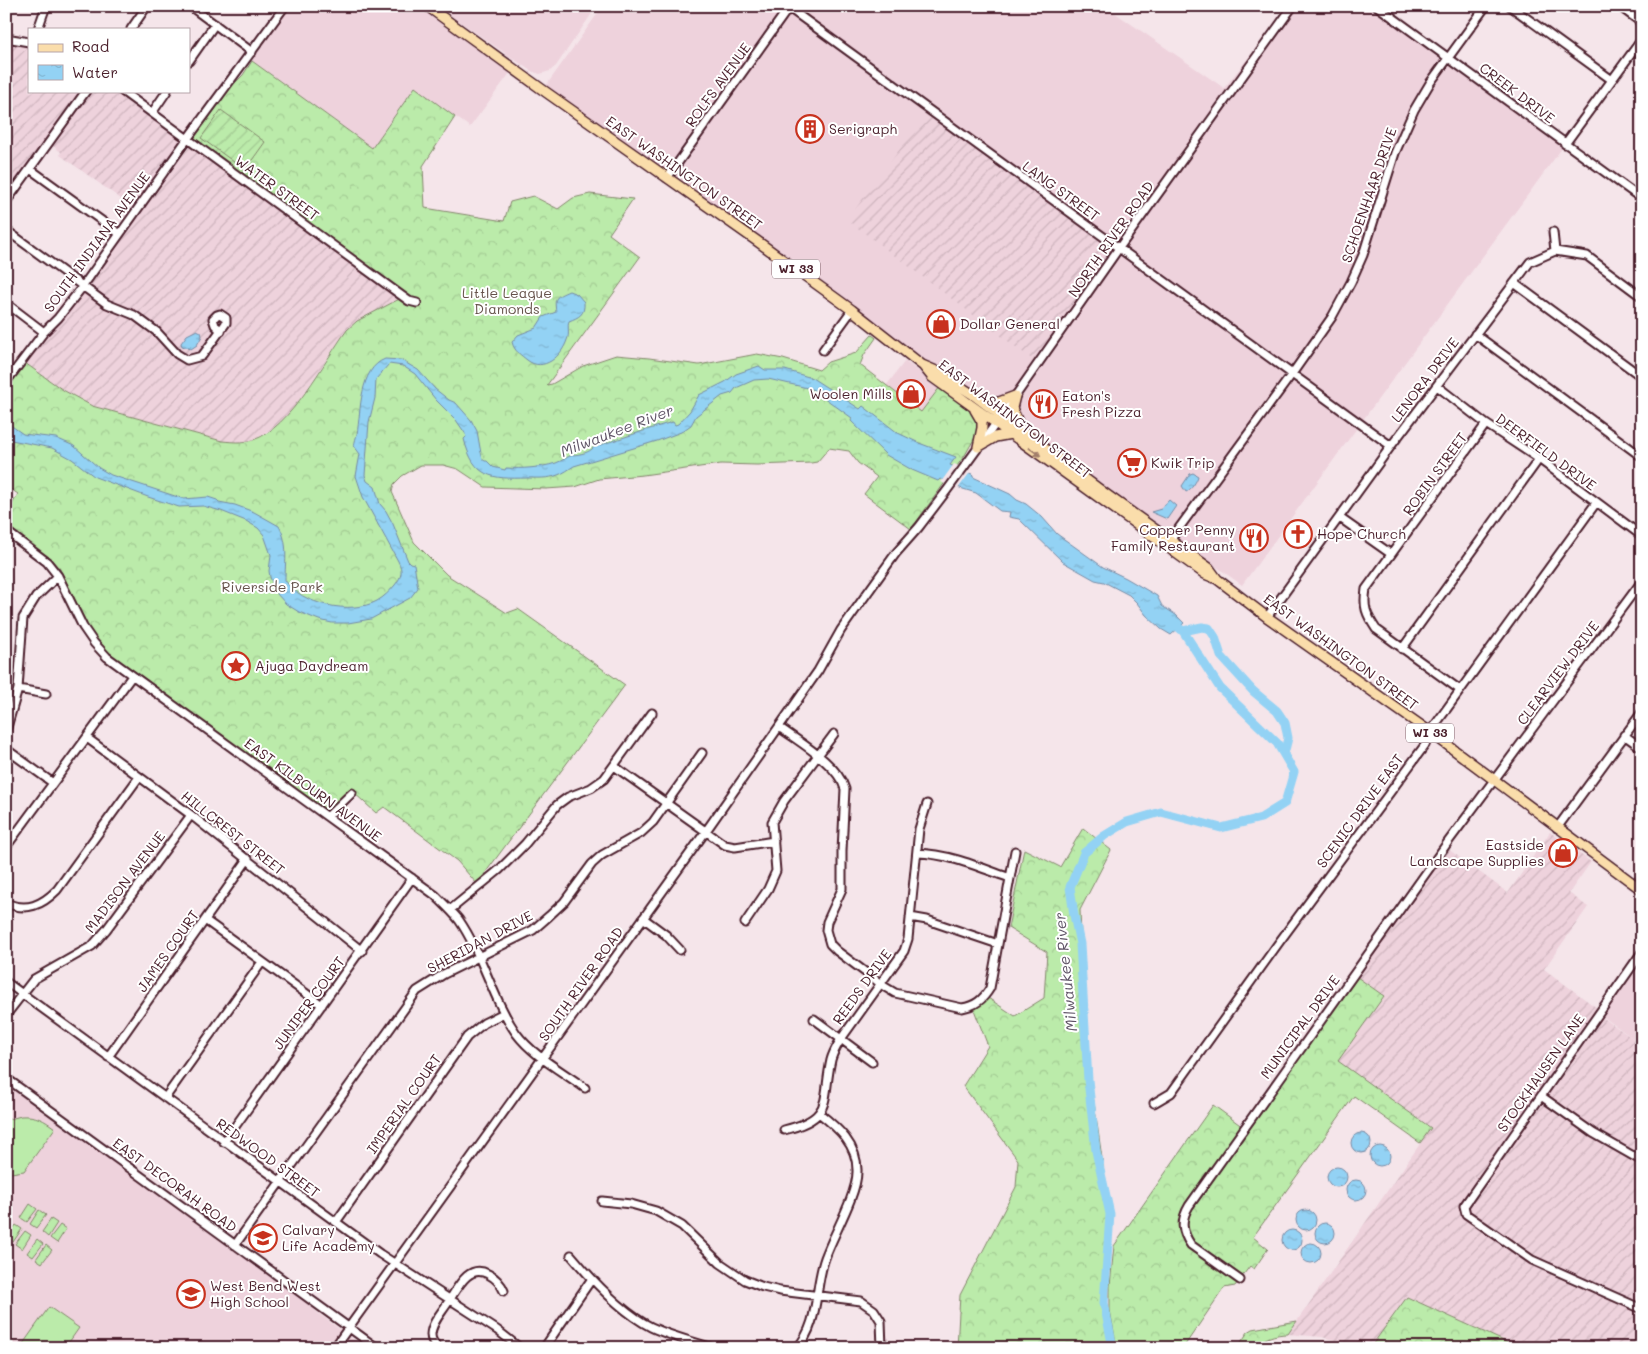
<svg xmlns="http://www.w3.org/2000/svg" width="1648" height="1354" viewBox="0 0 1648 1354" font-family="Mali,sans-serif">
  <style>
    .built { fill: #eed2dc }
    .industrial { fill: url(#industrial-furrows) }
    .grass { fill: #bbebaa; stroke: #82856a }
    .forest { fill: url(#forest-crowns); stroke: #82856a }
    .garden { fill: url(#garden-furrows); stroke: #82856a }
    .water { fill: url(#water-ripples); stroke: #768aa4 }
    .pier { fill: #f5e5ea }
    .lines { fill: none; stroke-linecap: round; stroke-linejoin: round }
    .river { stroke: #93d2f4; stroke-width: 9 }
    .minor-casing { stroke: #4a1f2b; stroke-width: 11 }
    .major-casing { stroke: #4a1f2b; stroke-width: 12 }
    .minor { stroke: #fff; stroke-width: 7 }
    .major { stroke: #faddab; stroke-width: 9 }
    .oneway { fill: #a27e6b }
    .labels { text-anchor: middle; stroke-width: 4; stroke-linejoin: round; paint-order: stroke }
    .shield { fill: #fff; stroke: #80626b; stroke-width: 1 }
    .shield-label { font-size: 12px; font-weight: bold; fill: #4a1f2b }
    .street-label { font-size: 14px; fill: #4a1f2b; stroke: #fff }
    .poi-label { font-size: 14px; fill: #4a1f2b; stroke: #fff; text-anchor: start }
    .park-label { font-size: 14px; fill: #66524b; stroke: #fff }
    .water-label { font-size: 15px; font-style: italic; fill: #605567; stroke: #fff }
  </style>
  <defs>
    <pattern id="industrial-furrows" width="10" height="10" patternUnits="userSpaceOnUse" patternTransform="scale(1.25)"><rect width="10" height="10" fill="#eed2dc"/><path d="M-1 1l2-2M0 10L10 0M9 11l2-2" fill="none" stroke="#ceb4bd"/></pattern>
    <pattern id="forest-crowns" width="20" height="18" patternUnits="userSpaceOnUse" patternTransform="scale(1.25)"><rect width="20" height="18" fill="#bbebaa"/><path d="M2 6a3 3 0 1 1 6 0M12 15a3 3 0 1 1 6 0" fill="none" stroke="#a2c992"/></pattern>
    <pattern id="garden-furrows" width="10" height="10" patternUnits="userSpaceOnUse" patternTransform="scale(1.25)"><rect width="10" height="10" fill="#bbebaa"/><path d="M-1 1l2-2M0 10L10 0M9 11l2-2" fill="none" stroke="#a2c992"/></pattern>
    <pattern id="water-ripples" width="26" height="14" patternUnits="userSpaceOnUse" patternTransform="scale(1.25)"><rect width="26" height="14" fill="#93d2f4"/><path d="M2 4q2-2 4 0t4 0M15 11q2-2 4 0t4 0" fill="none" stroke="#80b4d1"/></pattern>
  </defs>
  <rect width="100%" height="100%" fill="#f5e5ea"/>
  <filter id="ink" filterUnits="userSpaceOnUse"><feTurbulence type="fractalNoise" baseFrequency=".02" numOctaves="2"/><feDisplacementMap in="SourceGraphic" scale="10" xChannelSelector="R" yChannelSelector="G"/><feConvolveMatrix kernelMatrix="1 2 1 2 8 2 1 2 1" color-interpolation-filters="sRGB"/></filter>
  <g filter="url(#ink)">
    <!-- built -->
    <path class="built" d="M290,6H419L510,73L470,127L414,88L372,148L252,61L261,46Z
      M437,6H597L556,66L550,71L540,74L531,71Z
      M603,6H1105L1224,88L1290,6H1377L1565,144L1242,585L918,355L803,266L543,90Z
      M905,361L940,387L921,413L886,386Z
      M1642,957V1045L1601,1015Z
      M11,1088L297,1294L319,1314L365,1348H6V1092Z"/>
    <!-- industrial -->
    <path class="industrial" d="M6,41L29,47V91H124L122,95L179,137L180,141L132,207L60,155L61,152L46,141L6,196Z
      M929,110L1119,248L1033,360L847,220Z
      M190,146L399,298L340,339L295,407L279,424L254,440L241,442L222,441L92,406L63,390L25,363L71,308Z
      M1550,832L1591,862L1569,893L1588,907L1544,969L1597,1008L1595,1012L1642,1045V1159L1638,1164L1642,1165V1348H1519L1407,1297L1370,1348H1362L1322,1337L1288,1334L1431,1128L1337,1061L1384,996L1357,977L1448,849L1508,893Z"/>
    <!-- grass -->
    <path class="grass" d="M21,1116C36,1115 44,1120 55,1128L24,1171L11,1173L6,1170V1120Z
      M30,1204L37,1209L27,1222L21,1218Z
      M39,1210L46,1215L36,1228L30,1224Z
      M51,1219L57,1223L48,1237L42,1232Z
      M16,1225L22,1229L13,1242L6,1238Z
      M60,1225L66,1229L57,1243L50,1238Z
      M25,1231L31,1235L22,1249L15,1244Z
      M37,1239L43,1244L33,1257L27,1253Z
      M46,1245L52,1250L42,1263L36,1259Z
      M49,1307L79,1328L65,1348H20Z"/>
    <!-- forest -->
    <path class="forest" d="M252,61L372,148L415,87L455,117L423,166L425,208L504,221L510,202L533,196L558,209L573,198L590,194L633,199L609,234L640,257L547,385L552,384L583,366L616,355L649,358L699,365L757,354L783,359L819,370L828,362L856,353L872,335L876,338L864,355L860,365L921,412L940,387L967,408L978,421V432L965,455L911,529L864,494L877,477L858,463L849,451L829,448L817,462L811,463L757,465L721,464L643,475L599,479L575,487L546,489L485,487L458,469L443,465H421L402,476L394,484L392,492L414,542L447,575L507,613L518,609L625,685L477,884L457,861L384,807L376,813L352,791C344,796 336,807 327,811L324,809L111,655L100,643L88,627L60,569L50,558L42,554L6,527V515L18,494L6,486V388L25,363L63,390L92,406L222,441C233,442 243,443 253,440C291,428 324,361 347,330L357,321L407,295L195,140V137L231,87L243,75Z
      M1083,828L1111,850L1080,910L1085,1039L1110,1214L1104,1303L1113,1348H957L960,1295L1016,1187L1018,1160L963,1086L988,1046L973,1007L985,996L1015,1016L1044,998L1047,952L1008,928L1024,849L1060,867Z
      M1357,977L1384,996L1338,1061L1431,1128L1420,1143L1354,1096L1253,1237L1268,1249L1267,1250L1254,1269L1250,1266L1235,1286L1224,1288L1183,1348H1117L1110,1310V1286L1114,1246L1213,1105L1247,1130Z
      M1407,1297L1519,1348H1370Z
      M1297,1321L1288,1334C1275,1334 1262,1338 1254,1348H1237L1248,1332L1253,1329Z"/>
    <!-- garden -->
    <path class="garden" d="M221,110L265,142L245,170L201,138Z"/>
    <!-- water -->
    <path class="water" d="M569,291L577,294L584,302C585,315 579,317 569,321C567,327 570,334 567,340C562,356 543,373 527,360C521,355 514,351 512,342L518,335L536,328L543,317L556,312C554,297 555,297 569,291Z
      M197,330L201,332L202,336L197,345L191,349L182,346L181,343L187,335Z
      M385,359L401,360L418,370L435,389L449,400L456,403L471,420L477,431L482,459L485,461H487L493,467L505,470L506,468C523,469 539,468 556,463C562,461 568,456 573,455C581,454 589,453 594,447L662,425L673,422L675,425L678,424L690,411L699,395L725,382L736,374L759,366L765,370H785L812,378L860,409L863,406L898,433L919,443L956,457L950,465L972,474L973,477L1010,494L1017,500L1026,504L1042,517L1057,534L1103,567L1126,578L1157,596L1162,606L1176,615L1184,623L1171,635L1161,629L1146,615L1137,603L1129,595L1104,582L1095,580L1063,562L1019,519L1009,517L1010,512L1000,511L976,493L960,488L940,479L938,481L912,470L886,455L851,421L852,418L812,389L768,379L754,380L736,388L732,393L722,396L713,403L696,416L691,425L681,432L657,441L574,466C569,469 564,473 558,475C548,479 538,478 527,478C491,479 474,478 464,439L467,436L456,420L436,400L415,374L403,366L389,364L376,379L375,398L369,422L365,475L367,481L375,487L380,504L386,511L393,524L408,561L410,563L414,564L418,588L410,598L371,619L348,623H332L319,620L299,612L286,604L276,593L270,577L269,571L271,555L264,535L258,528L246,521L221,511L203,506L179,507L148,497L95,477L72,459L52,448L6,439V422L23,434L56,438L74,446L99,468L111,475L184,499L208,497L217,500L219,502L235,505L254,512L279,526C289,544 285,561 285,580C301,605 351,615 377,601C384,597 390,591 395,585C402,576 403,571 398,561L363,497L356,476L360,454L354,446C355,441 356,438 357,434C361,411 359,369 385,359Z
      M1193,473L1198,476C1197,481 1191,490 1186,492L1182,486L1190,474Z
      M1169,500L1176,506L1167,519L1151,512L1161,509Z
      M1351 1143a10 10 0 1 1 20 0a10 10 0 1 1-20 0Z
      M1370 1156a10 10 0 1 1 20 0a10 10 0 1 1-20 0Z
      M1327 1177a10 10 0 1 1 20 0a10 10 0 1 1-20 0Z
      M1346 1190a10 10 0 1 1 20 0a10 10 0 1 1-20 0Z
      M1296 1220a10 10 0 1 1 20 0a10 10 0 1 1-20 0Z
      M1315 1233a10 10 0 1 1 20 0a10 10 0 1 1-20 0Z
      M1282 1240a10 10 0 1 1 20 0a10 10 0 1 1-20 0Z
      M1301 1253a10 10 0 1 1 20 0a10 10 0 1 1-20 0Z"/>
    <!-- pier -->
    <path class="pier" d="M954,464L971,471L957,490L941,482Z"/>
    <g class="lines">
      <!-- river -->
      <path class="river" d="M469,430L478,460
        M1183,631L1202,627L1209,628L1215,637L1221,656L1253,691L1277,711L1285,723L1288,738L1284,754
        M1113,1348L1104,1303L1110,1214L1096,1151L1088,1080L1080,944L1074,915L1070,887L1084,853L1104,836L1127,822L1161,812L1221,828L1261,818L1285,803L1294,772L1277,743L1220,688L1183,631L1169,620"/>
      <defs>
        <path id="minor" d="M190,6L252,52
          M1377,6L1642,199
          M1510,6L1612,80
          M1619,6L1642,23
          M789,8L1391,446
          M38,29L46,6
          M131,29L147,6
          M6,38L29,42
          M189,61L215,24
          M122,91L409,301L417,303
          M152,113L167,91
          M1565,144L1642,39
          M30,169L120,234
          M667,178L790,6
          M6,202L86,91
          M6,230L107,304L134,315L157,332L177,354L187,360L202,356L226,323V318L220,314L217,315L213,319L215,325L221,331
          M1553,232L1555,251
          M1514,283L1642,377
          M6,303L44,332
          M1475,334L1642,457
          M823,350L852,310
          M6,382L44,332L58,318L83,286L188,138L285,6
          M1437,386L1486,424L1539,459L1642,536
          M1340,518L1391,554
          M6,531L47,562L58,576L83,627L94,643L107,657L435,895C443,903 452,911 459,920C483,955 492,998 516,1033C533,1056 562,1071 585,1088
          M1171,539L1292,374L1332,317L1351,282L1363,255L1395,153L1414,110L1430,83L1486,6
          M1267,617L1391,446L1530,262L1555,251L1587,256L1642,297
          M1402,649L1539,459
          M18,689L46,694
          M1460,690L1376,629C1366,614 1363,607 1366,589L1486,424
          M779,727C799,742 838,764 845,789L842,851V889L827,922L826,930L830,944L837,951L885,987L895,993L962,1008C975,1006 983,1000 990,988L1015,851
          M6,731L18,689L23,618L36,597L58,576
          M1624,735L1642,748
          M87,738L191,815L362,951
          M6,749L53,783
          M614,766L725,845L735,847L774,841
          M328,816L352,793
          M1557,828L1642,712
          M6,847L132,676
          M917,853C949,854 979,867 1010,878
          M6,903C27,912 42,905 57,890L139,777
          M450,910L499,870L525,844L557,805L568,797L591,788L604,779L652,713
          M910,917L927,920L998,944
          M643,918L666,935L680,950
          M205,920L322,1005
          M745,923L768,889L776,871L772,822L784,801L834,734
          M1642,952L1464,1206L1466,1214L1532,1260L1642,1309
          M6,982L380,1254L497,1330L520,1348
          M6,1015L34,979L92,946L106,930L191,815
          M814,1019L872,1062
          M108,1057L248,859
          M6,1078L377,1348
          M1541,1096L1593,1133L1642,1161
          M165,1098L262,962
          M1154,1103L1171,1093L1280,941L1425,745L1430,732L1596,503
          M784,1130C834,1118 822,1101 831,1060C833,1052 837,1046 841,1039L904,951L908,939L919,829L927,804
          M224,1142L412,878
          M602,1201L631,1204L656,1211L682,1226L720,1263L745,1280L763,1287L780,1291L861,1301L874,1310L881,1321L882,1348
          M336,1222L467,1037L484,1023L504,1013
          M235,1245L417,991L444,974L533,930L549,916L564,902L592,864L602,855L641,833L653,822L702,753
          M571,1255C592,1280 621,1312 651,1327C670,1336 693,1342 713,1348
          M1240,1280L1191,1245C1182,1232 1180,1221 1189,1206L1448,842L1642,581
          M334,1348L706,831L818,671L841,630L858,606L896,553L919,527L948,489L1002,415L1119,248L1293,6
          M439,1348C435,1345 431,1341 431,1335C431,1324 441,1313 447,1304C457,1289 468,1263 488,1274C496,1278 501,1284 504,1291
          M544,1348L591,1280
          M797,1348C820,1323 814,1288 825,1258C833,1235 857,1195 857,1172C858,1145 838,1128 819,1113"/>
        <path id="major" d="M427,6L543,90L757,241L852,310L922,365L936,371L972,394L1103,492L1209,568L1217,579
          M924,367L932,377L1205,574L1217,579L1267,617L1430,732L1642,890
          M1015,396L1012,408L1020,427
          M986,404L999,402L1015,396
          M975,410L982,422V428L978,447
          M978,447L995,437L1011,434"/>
      </defs>
      <!-- minor casing -->
      <use href="#minor" class="minor-casing"/>
      <!-- major casing -->
      <use href="#major" class="major-casing"/>
      <!-- minor -->
      <use href="#minor" class="minor"/>
      <!-- major -->
      <use href="#major" class="major"/>
    </g>
    <!-- one-way arrows -->
    <defs><path id="oneway-solid" d="M-6-.8H1V-3.2L6.5 0L1 3.2V.8H-6Z" transform="scale(1.25)"/></defs>
    <use class="oneway" href="#oneway-solid" transform="translate(1035 452) rotate(36)"/>
  </g>
  <!-- icons -->
  <defs>
    <symbol id="building-ring" viewBox="-11 -11 22 22"><circle r="9.5" fill="#fff" stroke="#c8321e" stroke-width="1.5"/><path d="M-4-6H4V6H1V3H-1V6H-4ZM-2.5-4.3h1.7v1.8h-1.7ZM.8-4.3h1.7v1.8H.8ZM-2.5-1h1.7V.8h-1.7ZM.8-1h1.7V.8H.8Z" fill="#c8321e"/></symbol>
    <symbol id="shop-ring" viewBox="-11 -11 22 22"><circle r="9.5" fill="#fff" stroke="#c8321e" stroke-width="1.5"/><path d="M-5-2.5h2.3a2.7 3.5 0 0 1 5.4 0H5L5.5 6h-11ZM-1.5-2.5h3a1.5 2.3 0 0 0-3 0Z" fill="#c8321e"/></symbol>
    <symbol id="restaurant-ring" viewBox="-11 -11 22 22"><circle r="9.5" fill="#fff" stroke="#c8321e" stroke-width="1.5"/><path d="M-5-6h1v4h1v-4h1v4h1v-4h1v5L-1.5 .5V6h-2V.5L-5-1ZM5-6V6H3V1.5H1.5Q1.5-4 5-6Z" fill="#c8321e"/></symbol>
    <symbol id="supermarket-ring" viewBox="-11 -11 22 22"><circle r="9.5" fill="#fff" stroke="#c8321e" stroke-width="1.5"/><path d="M-6-5.5h2.5l.6 2H6L4.5 2H-2.5L-4.4-4H-6ZM-1.5 3.2a1.3 1.3 0 1 0 .1 0ZM3 3.2a1.3 1.3 0 1 0 .1 0Z" fill="#c8321e"/></symbol>
    <symbol id="church-ring" viewBox="-11 -11 22 22"><circle r="9.5" fill="#fff" stroke="#c8321e" stroke-width="1.5"/><path d="M-1.2-6h2.4v3.5h3.3v2.4h-3.3V6h-2.4V-.1h-3.3v-2.4h3.3Z" fill="#c8321e"/></symbol>
    <symbol id="sight-ring" viewBox="-11 -11 22 22"><circle r="9.5" fill="#fff" stroke="#c8321e" stroke-width="1.5"/><path d="M0-6L1.8-2.2L6-1.7L2.9 1.2L3.7 5.4L0 3.3L-3.7 5.4L-2.9 1.2L-6-1.7L-1.8-2.2Z" fill="#c8321e"/></symbol>
    <symbol id="school-ring" viewBox="-11 -11 22 22"><circle r="9.5" fill="#fff" stroke="#c8321e" stroke-width="1.5"/><path d="M0-5L7-2L0 1L-7-2ZM-4 1L0 2.5L4 1V4Q0 6-4 4Z" fill="#c8321e"/></symbol>
  </defs>
  <g fill-rule="evenodd">
    <use href="#building-ring" x="794" y="113" width="32" height="32"/>
    <use href="#shop-ring" x="925" y="308" width="32" height="32"/>
    <use href="#shop-ring" x="895" y="378" width="32" height="32"/>
    <use href="#restaurant-ring" x="1027" y="388" width="32" height="32"/>
    <use href="#supermarket-ring" x="1116" y="447" width="32" height="32"/>
    <use href="#church-ring" x="1282" y="518" width="32" height="32"/>
    <use href="#restaurant-ring" x="1238" y="522" width="32" height="32"/>
    <use href="#sight-ring" x="220" y="650" width="32" height="32"/>
    <use href="#shop-ring" x="1547" y="837" width="32" height="32"/>
    <use href="#school-ring" x="247" y="1222" width="32" height="32"/>
    <use href="#school-ring" x="175" y="1278" width="32" height="32"/>
  </g>
  <g class="labels">
    <!-- shield labels -->
    <g class="shield">
      <rect x="772" y="259.5" width="48" height="19" rx="4"/>
      <rect x="1406" y="723.5" width="48" height="19" rx="4"/>
    </g>
    <g class="shield-label">
      <text x="796" y="273">WI 33</text>
      <text x="1430" y="737">WI 33</text>
    </g>
    <!-- street labels -->
    <g class="street-label">
      <text transform="translate(718 85) rotate(-54)" y="5">ROLFS AVENUE</text>
      <text transform="translate(1517 93) rotate(37)" y="5">CREEK DRIVE</text>
      <text transform="translate(684 173) rotate(35)" y="5">EAST WASHINGTON STREET</text>
      <text transform="translate(277 188) rotate(36)" y="5">WATER STREET</text>
      <text transform="translate(1061 191) rotate(36)" y="5">LANG STREET</text>
      <text transform="translate(1369 195) rotate(-71)" y="5">SCHOENHAAR DRIVE</text>
      <text transform="translate(1111 239) rotate(-55)" y="5">NORTH RIVER ROAD</text>
      <text transform="translate(97 242) rotate(-54)" y="5">SOUTH INDIANA AVENUE</text>
      <text transform="translate(1425 380) rotate(-53)" y="5">LENORA DRIVE</text>
      <text transform="translate(1015 419) rotate(37)" y="5">EAST WASHINGTON STREET</text>
      <text transform="translate(1546 452) rotate(36)" y="5">DEERFIELD DRIVE</text>
      <text transform="translate(1435 474) rotate(-54)" y="5">ROBIN STREET</text>
      <text transform="translate(1341 652) rotate(36)" y="5">EAST WASHINGTON STREET</text>
      <text transform="translate(1558 673) rotate(-53)" y="5">CLEARVIEW DRIVE</text>
      <text transform="translate(313 790) rotate(36)" y="5">EAST KILBOURN AVENUE</text>
      <text transform="translate(1360 811) rotate(-54)" y="5">SCENIC DRIVE EAST</text>
      <text transform="translate(233 833) rotate(38)" y="5">HILLCREST STREET</text>
      <text transform="translate(125 882) rotate(-53)" y="5">MADISON AVENUE</text>
      <text transform="translate(480 942) rotate(-28)" y="5">SHERIDAN DRIVE</text>
      <text transform="translate(168 951) rotate(-55)" y="5">JAMES COURT</text>
      <text transform="translate(581 984) rotate(-55)" y="5">SOUTH RIVER ROAD</text>
      <text transform="translate(862 987) rotate(-54)" y="5">REEDS DRIVE</text>
      <text transform="translate(309 1003) rotate(-54)" y="5">JUNIPER COURT</text>
      <text transform="translate(1300 1027) rotate(-54)" y="5">MUNICIPAL DRIVE</text>
      <text transform="translate(1541 1073) rotate(-55)" y="5">STOCKHAUSEN LANE</text>
      <text transform="translate(404 1104) rotate(-55)" y="5">IMPERIAL COURT</text>
      <text transform="translate(268 1158) rotate(36)" y="5">REDWOOD STREET</text>
      <text transform="translate(175 1185) rotate(36)" y="5">EAST DECORAH ROAD</text>
    </g>
    <!-- poi labels -->
    <g class="poi-label">
      <text x="829" y="134">Serigraph</text>
      <text x="960" y="329">Dollar General</text>
      <text x="892" y="399" text-anchor="end">Woolen Mills</text>
      <text x="1062" y="401">Eaton's<tspan x="1062" dy="16">Fresh Pizza</tspan></text>
      <text x="1151" y="468">Kwik Trip</text>
      <text x="1235" y="535" text-anchor="end">Copper Penny<tspan x="1235" dy="16">Family Restaurant</tspan></text>
      <text x="1317" y="539">Hope Church</text>
      <text x="255" y="671">Ajuga Daydream</text>
      <text x="1544" y="850" text-anchor="end">Eastside<tspan x="1544" dy="16">Landscape Supplies</tspan></text>
      <text x="282" y="1235">Calvary<tspan x="282" dy="16">Life Academy</tspan></text>
      <text x="210" y="1291">West Bend West<tspan x="210" dy="16">High School</tspan></text>
    </g>
    <!-- park labels -->
    <g class="park-label">
      <text x="507" y="298">Little League<tspan x="507" dy="16">Diamonds</tspan></text>
      <text x="272" y="592">Riverside Park</text>
    </g>
    <!-- water labels -->
    <g class="water-label">
      <text transform="translate(617 431) rotate(-21)" y="5">Milwaukee River</text>
      <text transform="translate(1066 972) rotate(-96)" y="5">Milwaukee River</text>
    </g>
  </g>
  <!-- margin -->
  <rect width="1648" height="1354" fill="none" stroke="#fff" stroke-width="25"/>
  <rect x="12" y="12" width="1623" height="1329" fill="none" stroke="#4a1f2b" stroke-width="2" filter="url(#ink)"/>
  <!-- legend -->
  <rect x="28" y="28" width="162" height="65" fill="#ffffff" stroke="#b7a5aa"/>
  <rect x="38" y="44" width="25" height="8" fill="#faddab" stroke="#b7a5aa"/>
  <text x="72" y="52" font-size="15" fill="#4a1f2b">Road</text>
  <rect x="38" y="65" width="25" height="15" fill="url(#water-ripples)" stroke="#b7a5aa"/>
  <text x="72" y="78" font-size="15" fill="#4a1f2b">Water</text>
</svg>
